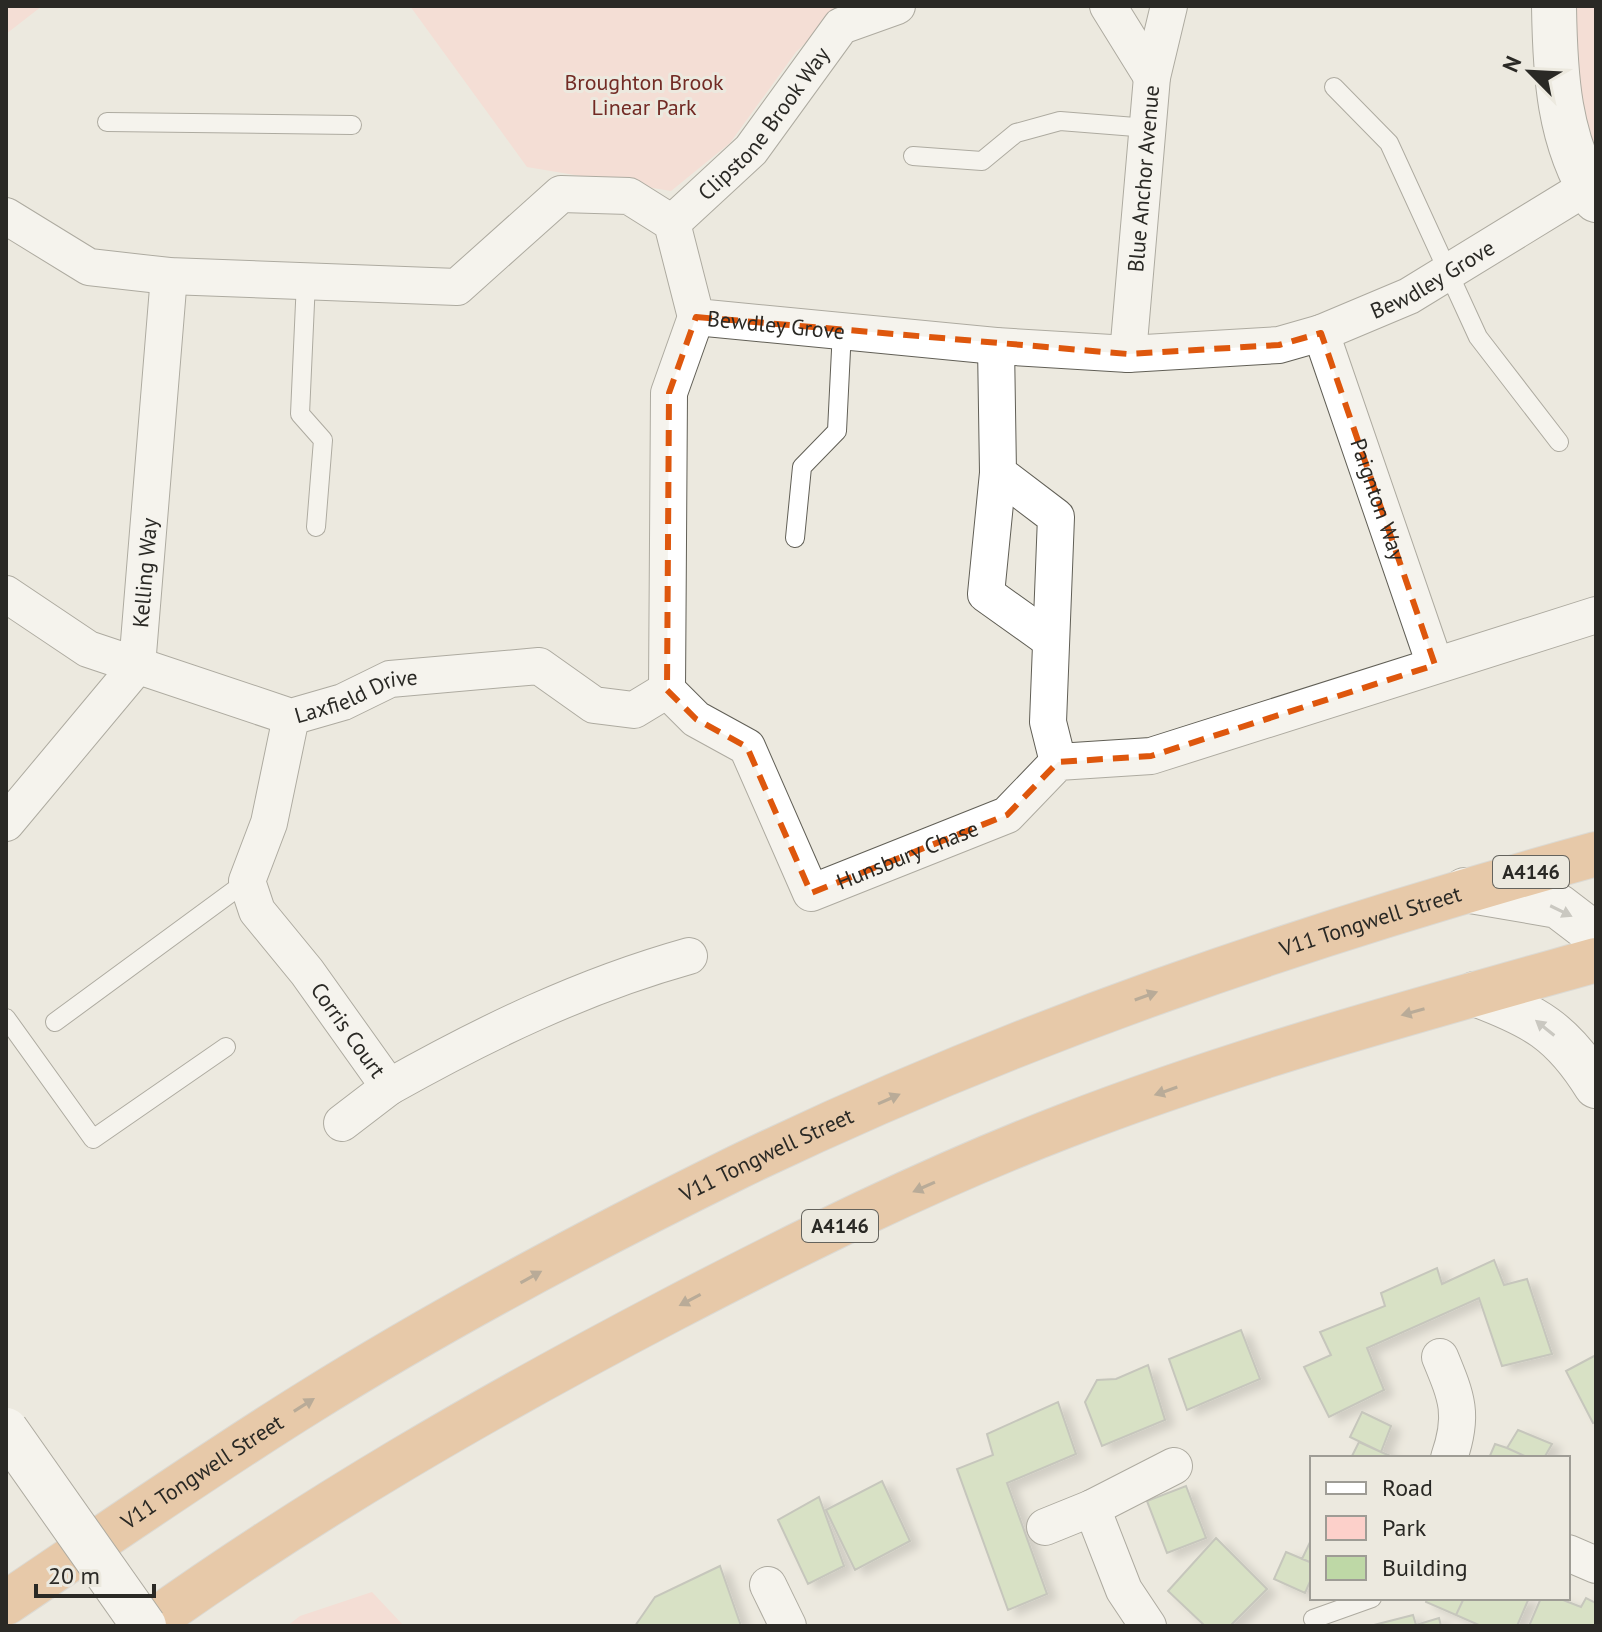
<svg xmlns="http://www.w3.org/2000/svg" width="1602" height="1632" viewBox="0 0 1602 1632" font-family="'PT Sans',sans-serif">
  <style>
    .green { fill: #fcd0ca }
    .building { fill: #bed8a6; stroke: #979c93; stroke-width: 2; filter: url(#shadow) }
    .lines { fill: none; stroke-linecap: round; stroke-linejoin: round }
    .service-casing { stroke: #615f56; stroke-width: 20 }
    .minor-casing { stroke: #615f56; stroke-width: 38 }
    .tertiary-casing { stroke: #615f56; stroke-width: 46 }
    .trunk-casing { stroke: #c8c7c6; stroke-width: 46 }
    .service { stroke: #fff; stroke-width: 18 }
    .minor { stroke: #fff; stroke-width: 36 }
    .tertiary { stroke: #fff; stroke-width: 44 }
    .trunk { stroke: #dfa368; stroke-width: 44 }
    .tertiary-bridge-casing { stroke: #615f56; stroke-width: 46; stroke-linecap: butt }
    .tertiary-bridge { stroke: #fff; stroke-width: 44 }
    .oneway { fill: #9f9f9d }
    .oneway2 { fill: #7b6043 }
    .marked { fill: none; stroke: #de570d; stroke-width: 6; stroke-dasharray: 16 10; stroke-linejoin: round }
    .labels { text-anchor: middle; stroke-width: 6; stroke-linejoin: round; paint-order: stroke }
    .shield { fill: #ece9df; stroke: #64635d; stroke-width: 2 }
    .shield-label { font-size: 20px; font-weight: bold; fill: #2a2925 }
    .park-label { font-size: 22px; fill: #722a24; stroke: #ece9df }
    .street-label { font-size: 22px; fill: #2a2925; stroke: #ece9df }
  </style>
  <defs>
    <filter id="shadow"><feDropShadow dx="9" dy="5" stdDeviation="4" flood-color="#0004"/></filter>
  </defs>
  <rect width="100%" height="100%" fill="#ece9df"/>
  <!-- green -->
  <path class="green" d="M6,6H42L6,34Z
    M410,6H844L796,52L730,143L671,191L527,167Z
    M1554,6H1596V200Z
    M372,1592L404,1626H287L300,1616Z"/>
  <!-- building -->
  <path class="building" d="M1494,1260L1504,1285L1527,1279L1552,1354L1502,1366L1479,1298L1367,1348L1384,1390L1329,1417L1304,1367L1331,1355L1320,1332L1385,1306L1381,1293L1437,1268L1442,1284Z
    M1241,1330L1260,1379L1187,1410L1169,1359Z
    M1596,1355V1422L1593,1423L1566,1371Z
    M1148,1365L1165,1420L1102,1446L1085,1402L1097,1380L1116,1379Z
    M1058,1402L1076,1454L1007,1483L1047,1594L1008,1610L957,1469L993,1455L987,1434Z
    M1362,1412L1391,1426L1381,1452L1350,1437Z
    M1518,1430L1552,1444L1544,1458H1529L1507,1448Z
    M1359,1442L1381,1452L1395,1458H1351Z
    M1495,1444L1507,1448L1529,1458H1489Z
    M882,1481L910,1541L855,1570L826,1510Z
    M1186,1486L1206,1538L1167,1553L1147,1501Z
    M819,1497L844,1566L808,1584L778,1520Z
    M1216,1538L1267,1589L1230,1626H1205L1168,1591Z
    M1312,1538V1563L1302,1559Z
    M1286,1552L1312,1563V1577L1305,1593L1274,1579Z
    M720,1566L741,1626H635L655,1597Z
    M1427,1598H1464L1456,1615L1426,1602Z
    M1464,1598H1529L1517,1626H1481L1456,1615Z
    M1541,1598H1558L1581,1607L1586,1598L1596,1603V1626H1529Z
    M1413,1615L1416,1625L1439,1618L1441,1626H1370Z"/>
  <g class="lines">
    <defs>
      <path id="service" d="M1334,87L1389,143L1478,337L1559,442
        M107,122L352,125
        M913,156L982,161L1016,133L1060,121L1148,128
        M306,281L300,414L323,440L316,527
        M795,538L802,467L837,431L842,330
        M6,1018L93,1139L226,1047
        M55,1022L247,881
        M1313,1619L1372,1598"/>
      <g id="minor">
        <path d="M1108,6L1152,77"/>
        <path id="s1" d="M6,216L89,267L169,276L457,287L561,194L629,196L672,223L696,317L996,346L1128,354L1279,345L1321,333L1409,296L1587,187"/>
        <path id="s2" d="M672,223L751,150L841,26L897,6"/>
        <path id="s3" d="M696,317L669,393L667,690L696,719L747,747L811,893L1007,815L1058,762L1151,756L1596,615"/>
        <path id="s4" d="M1321,333L1435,665"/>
        <path d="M996,346L998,473L1056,517L1048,722L1058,762"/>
        <path id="s5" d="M1128,354L1152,77L1169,6"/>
        <path d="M998,473L986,594L1049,639"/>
        <path id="s6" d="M6,594L88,649L291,717L343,702L390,679L539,666L594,705L634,710L667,690"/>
        <path id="s7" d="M291,717L269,823L247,881L257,911L307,972L389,1087C485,1033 582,986 689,956"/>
        <path id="s8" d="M6,823L137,666L169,276"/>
        <path d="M342,1123L389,1087"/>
        <path d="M1440,1357C1457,1398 1464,1415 1449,1458"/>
        <path d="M1092,1508L1124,1590L1148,1626"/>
        <path d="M1045,1527L1092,1508L1174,1466"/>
        <path d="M1568,1553L1596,1565"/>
        <path d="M768,1585L788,1626"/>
      </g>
      <path id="tertiary" d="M1554,6C1555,73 1558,141 1596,200
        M1465,890L1558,906L1596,935
        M1475,994C1534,1016 1562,1031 1596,1086"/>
      <g id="trunk">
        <path id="s9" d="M6,1603C107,1535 206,1466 309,1402C443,1318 596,1237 738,1167C1013,1034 1302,935 1596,854"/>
        <path d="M146,1626C316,1505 486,1407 671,1310C799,1243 930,1178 1065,1126C1238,1059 1418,1010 1596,960"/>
      </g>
    </defs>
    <!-- service casing -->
    <use href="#service" class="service-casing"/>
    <!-- minor casing -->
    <use href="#minor" class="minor-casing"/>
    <!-- tertiary casing -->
    <use href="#tertiary" class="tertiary-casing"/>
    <!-- trunk casing -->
    <use href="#trunk" class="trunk-casing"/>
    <!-- service -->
    <use href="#service" class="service"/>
    <!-- minor -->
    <use href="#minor" class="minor"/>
    <!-- tertiary -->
    <use href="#tertiary" class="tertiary"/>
    <!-- trunk -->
    <use href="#trunk" class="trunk"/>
    <defs>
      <path id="tertiary-bridge" d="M6,1430L144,1626"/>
    </defs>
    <!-- tertiary-bridge casing -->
    <use href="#tertiary-bridge" class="tertiary-bridge-casing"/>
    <!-- tertiary-bridge -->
    <use href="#tertiary-bridge" class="tertiary-bridge"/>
  </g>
  <!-- one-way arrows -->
  <defs><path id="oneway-solid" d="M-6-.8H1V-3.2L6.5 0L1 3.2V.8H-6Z" transform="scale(2)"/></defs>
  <g class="oneway">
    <use href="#oneway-solid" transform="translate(1561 911) rotate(26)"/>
    <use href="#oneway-solid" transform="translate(1545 1028) rotate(-141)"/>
  </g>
  <g class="oneway2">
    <use href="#oneway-solid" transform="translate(1146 996) rotate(-20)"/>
    <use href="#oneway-solid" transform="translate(1413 1012) rotate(164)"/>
    <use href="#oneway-solid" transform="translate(1166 1091) rotate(161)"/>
    <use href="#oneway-solid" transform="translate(889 1099) rotate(-24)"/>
    <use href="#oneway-solid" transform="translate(924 1187) rotate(156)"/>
    <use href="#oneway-solid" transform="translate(531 1277) rotate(-29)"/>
    <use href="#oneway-solid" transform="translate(690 1300) rotate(152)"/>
    <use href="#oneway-solid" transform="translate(304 1405) rotate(-32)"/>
  </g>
  <!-- marked area -->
  <path d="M0 0H1602V1632H0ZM696,317L1128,354L1279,345L1321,333L1435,665L1151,756L1058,762L1007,815L811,893L747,747L696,719L667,690L669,393Z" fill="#ece9df" fill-opacity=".55" fill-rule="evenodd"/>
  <path class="marked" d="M696,317L1128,354L1279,345L1321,333L1435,665L1151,756L1058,762L1007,815L811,893L747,747L696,719L667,690L669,393Z"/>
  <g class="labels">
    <!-- shield labels -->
    <g class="shield">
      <rect x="1493" y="856" width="76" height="32" rx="6"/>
      <rect x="802" y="1210" width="76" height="32" rx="6"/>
    </g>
    <g class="shield-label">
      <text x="1531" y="879">A4146</text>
      <text x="840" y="1233">A4146</text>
    </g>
    <!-- park labels -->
    <g class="park-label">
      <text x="644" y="90">Broughton Brook<tspan x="644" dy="25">Linear Park</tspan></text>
    </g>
    <!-- street labels -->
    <g class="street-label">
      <text dy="8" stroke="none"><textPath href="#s2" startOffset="136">Clipstone Brook Way</textPath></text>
      <text dy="8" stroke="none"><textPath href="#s5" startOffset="176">Blue Anchor Avenue</textPath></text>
      <text dy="8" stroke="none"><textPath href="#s1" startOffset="1574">Bewdley Grove</textPath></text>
      <text dy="8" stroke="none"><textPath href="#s1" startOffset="902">Bewdley Grove</textPath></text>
      <text dy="8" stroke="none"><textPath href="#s4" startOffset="176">Paignton Way</textPath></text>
      <text dy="8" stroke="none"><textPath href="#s8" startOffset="298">Kelling Way</textPath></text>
      <text dy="8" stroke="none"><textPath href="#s6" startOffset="382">Laxfield Drive</textPath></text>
      <text dy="8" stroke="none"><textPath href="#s3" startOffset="740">Hunsbury Chase</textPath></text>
      <text dy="8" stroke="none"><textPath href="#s9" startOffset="1532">V11 Tongwell Street</textPath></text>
      <text dy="8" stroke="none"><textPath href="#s7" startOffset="352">Corris Court</textPath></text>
      <text dy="8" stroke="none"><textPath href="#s9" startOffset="884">V11 Tongwell Street</textPath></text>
      <text dy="8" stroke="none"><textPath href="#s9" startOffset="236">V11 Tongwell Street</textPath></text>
    </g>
  </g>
  <!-- border -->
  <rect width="1602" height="1632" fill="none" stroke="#2a2925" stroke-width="16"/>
  <!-- legend -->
  <rect x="1310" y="1456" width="260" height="144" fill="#ece9df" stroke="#9e9c95" stroke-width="2"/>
  <rect x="1326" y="1482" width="40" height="12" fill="#ffffff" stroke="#9e9c95" stroke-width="2"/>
  <text x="1382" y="1496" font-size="24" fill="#2a2925">Road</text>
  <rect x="1326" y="1516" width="40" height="24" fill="#fcd0ca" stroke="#9e9c95" stroke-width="2"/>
  <text x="1382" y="1536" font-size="24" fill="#2a2925">Park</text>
  <rect x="1326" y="1556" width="40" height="24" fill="#bed8a6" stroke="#9e9c95" stroke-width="2"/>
  <text x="1382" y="1576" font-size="24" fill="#2a2925">Building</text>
  <!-- north arrow -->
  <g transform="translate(1530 72) rotate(294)" stroke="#ece9df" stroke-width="6" paint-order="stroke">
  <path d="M0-6L14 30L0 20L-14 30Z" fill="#2a2925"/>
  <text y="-12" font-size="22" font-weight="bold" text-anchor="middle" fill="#2a2925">N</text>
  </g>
  <!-- scale -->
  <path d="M36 1584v12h118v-12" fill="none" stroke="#2a2925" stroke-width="4"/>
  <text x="48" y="1584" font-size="24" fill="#2a2925" stroke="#ece9df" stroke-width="6" paint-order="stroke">20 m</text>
</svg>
